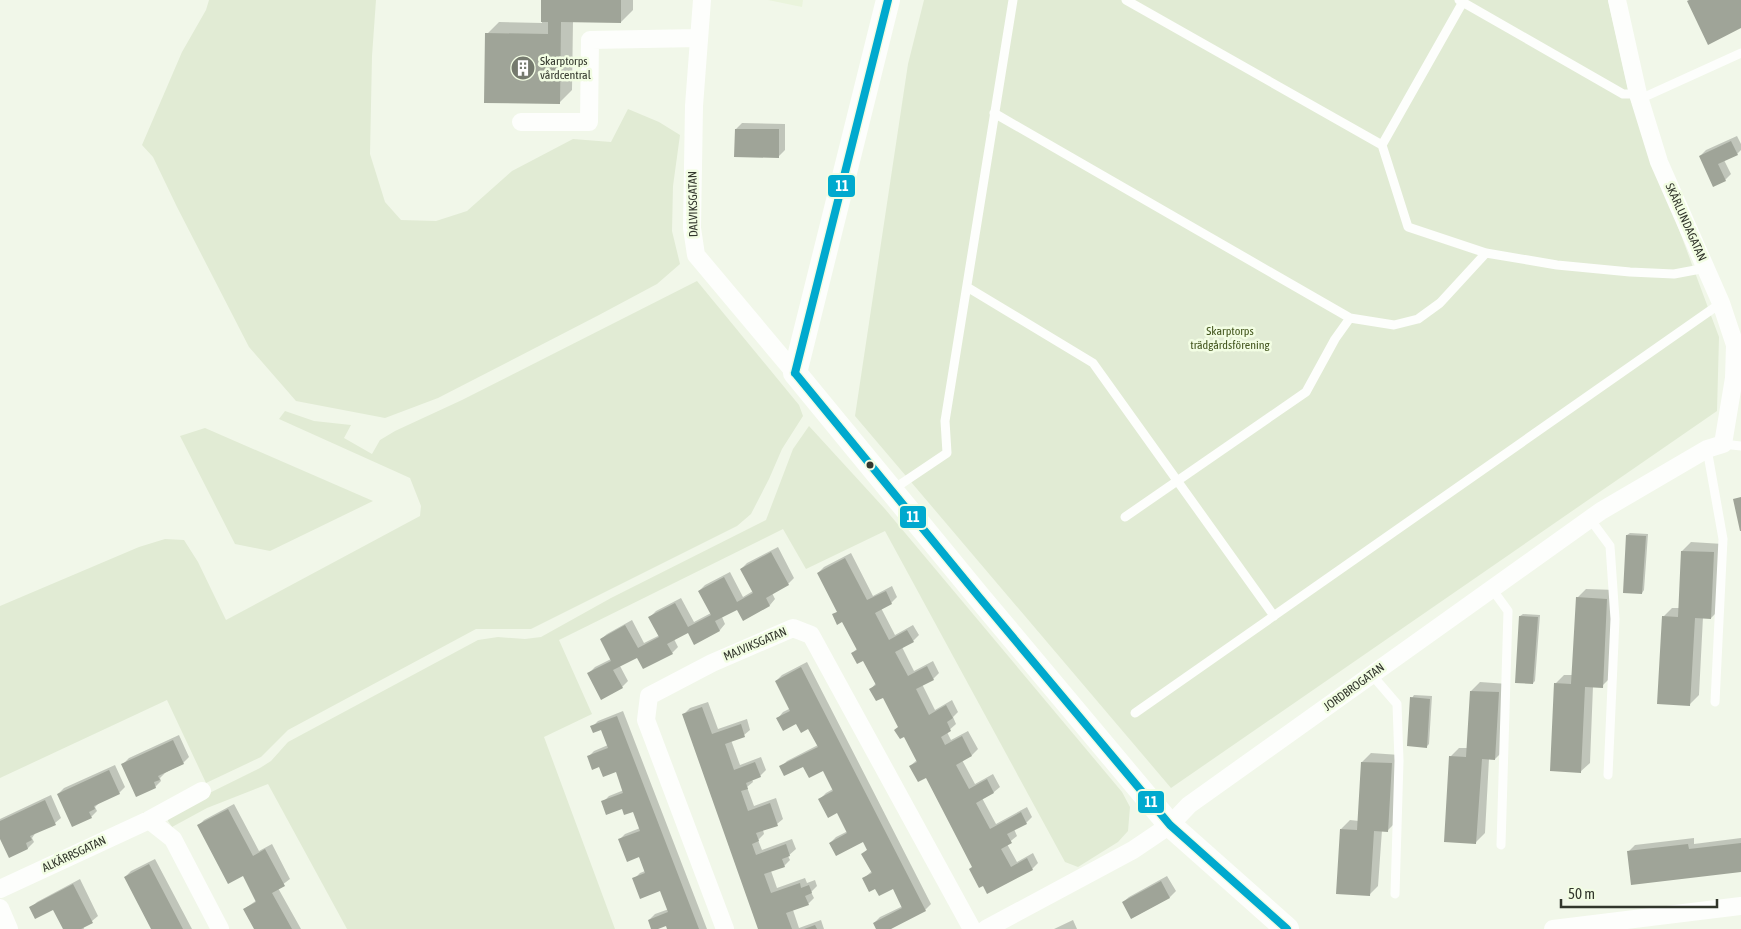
<svg xmlns="http://www.w3.org/2000/svg" width="1741" height="929" viewBox="0 0 1741 929" font-family="'Asap Condensed',sans-serif">
  <style>
    .built { fill: #eaf4dc }
    .green { fill: #e1ebd4 }
    .shadow { fill: #0003 }
    .building { fill: #9fa498 }
    .lines { fill: none; stroke-linecap: round; stroke-linejoin: round }
    .lane { stroke: #fdfefc; stroke-width: 9 }
    .street { stroke: #fdfefc; stroke-width: 18 }
    .secondary { stroke: #fdfefc; stroke-width: 24 }
    .bus-1-casing { stroke: #f2fde3; stroke-width: 11 }
    .bus-1 { stroke: #00a9ce; stroke-width: 8 }
    .bus-dot { fill: #32362c; stroke: #f2fde3; stroke-width: 2 }
    .labels { text-anchor: middle; stroke-width: 5; stroke-linejoin: round; paint-order: stroke }
    .poi-label { font-size: 12px; fill: #32362c; stroke: #f2fde3; text-anchor: start }
    .street-label { font-size: 12px; fill: #32362c; stroke: #f2fde3 }
    .park-label { font-size: 12px; fill: #44571f; stroke: #f2fde3 }
    .line-badge { stroke: #f2fde3; stroke-width: 2 }
    .badge-label { font-size: 14px; text-anchor: middle; font-weight: bold; fill: #fff }
  </style>
  <rect width="100%" height="100%" fill="#f1f7e9"/>
  <!-- built -->
  <path class="built" d="M768,0H803L802,7Z"/>
  <!-- green -->
  <path class="green" d="M209,0H376L372,56L370,154L385,202L401,220L436,221L467,211L512,171L573,139L611,142L628,109L659,122L680,135L673,186L672,231L680,264L657,284L599,315L438,398L385,418L296,401L249,347L177,207L153,157L142,145L182,52L206,10Z
    M924,0H1608L1630,98L1719,337L1717,411L1171,788L855,416L908,64Z
    M697,281L799,405L803,416L782,449L769,479L751,514L737,526L531,629H476L288,730L261,757L206,783L167,700L0,778V606L139,547L165,539L184,540L198,562L226,620L420,516L421,506L410,478L279,419L285,411L314,421L351,425L344,438L372,454L380,440L395,431L462,400Z
    M809,426L885,509L1122,792L1130,807L1128,831L1118,842L1078,867L1065,862L885,531L806,569L783,529L559,640L592,714L544,737L615,929H347L268,784L207,808L172,827L168,821L169,813L260,768L271,761L288,742L478,640L498,637L525,639L541,637L611,598L766,520L793,449Z
    M205,428L373,501L270,551L235,544L180,436Z"/>
  <!-- shadow -->
  <path class="shadow" d="M542,0H633V10L621,22L573,21L572,90L560,102L487,34L499,22L542,23Z
    M742,123L785,124V150L779,156L736,129Z
    M1737,136L1741,144V150L1737,154L1724,160L1731,174L1725,180L1700,156L1706,150Z
    M1630,533L1648,534L1644,590L1642,593L1627,535Z
    M1691,542L1723,544L1720,609L1711,618L1703,617L1699,695L1690,704L1663,617L1672,608H1680L1682,551Z
    M778,547L794,578L788,584L772,593L775,599L770,605L737,608L722,617L725,624L720,630L695,643L688,631L674,639L678,647L672,653L638,656L620,666L628,681L622,687L589,673L595,667L611,659L601,639L607,634L632,620L644,643L660,635L650,617L656,611L681,598L694,622L711,613L699,591L705,585L730,572L743,597L753,591L741,569L747,563Z
    M851,553L873,596L892,586L897,597L891,603L881,608L895,635L913,625L919,635L913,641L902,647L914,671L933,661L939,673L933,679L922,684L935,710L952,700L958,712L953,717L956,724L947,732L951,740L968,731L978,749L972,755L962,760L975,784L993,774L1000,787L994,792L982,798L996,824L1027,807L1032,817L1026,823L1014,829L1017,836L1007,844L1017,862L1033,853L1038,863L1032,869L988,892L926,776L910,766L917,760L883,696L871,689L876,683L864,659L852,653L858,648L843,620L834,615L838,611L818,573L824,567Z
    M1586,589L1616,590L1611,677L1602,686H1593L1590,763L1580,772L1555,684L1564,675H1573L1577,598Z
    M1523,614L1540,615L1535,681L1533,683L1520,616Z
    M807,662L931,904L925,910L888,929H877L874,923L880,917L903,906L893,887H876L863,879L872,871L863,854L868,849L863,841L830,843L836,837L848,831L838,812L820,799L826,793L833,789L823,769L804,765L781,767L787,761L818,745L809,728L778,718L783,712L791,708L776,681L782,675Z
    M1480,682L1508,684L1504,750L1495,759H1489L1485,833L1476,842L1450,757L1459,748H1468L1471,691Z
    M1414,695L1432,696L1429,744L1426,747L1412,698Z
    M708,702L718,729L747,719L750,730L744,735L731,740L740,765L761,757L766,770L760,776L752,779L753,782L747,787L754,806L776,798L783,819L777,824L763,830L764,834L758,840L762,850L792,839L796,849L788,856L790,860L784,866L771,871L777,888L805,878L807,883L815,880L817,886L811,892L814,898L808,904L793,910L799,928L821,920L824,929H759L684,714L690,708Z
    M623,711L707,929H668L666,925L652,929L649,920L655,914L669,909L661,889L634,879L640,873L645,871L639,856L619,840L625,834L640,828L634,810L603,802L609,796L624,790L616,770L600,765L588,757L594,751L608,745L602,728L592,727L598,721Z
    M179,735L189,757L183,763L165,773L160,778L161,781L155,787L123,764L129,758Z
    M1371,753L1400,755L1397,821L1388,830H1382L1378,886L1369,895L1341,829L1350,820L1359,821L1362,762Z
    M115,765L125,787L119,793L100,802L95,807L97,811L91,817L58,794L64,788Z
    M51,795L61,818L55,823L36,832L32,838L34,842L28,848L9,856L0,836V819Z
    M234,804L259,851L272,844L290,879L278,888L301,929H255L244,909L257,900L243,874L198,826L204,820Z
    M1694,838V844L1741,838V871L1629,851L1635,845Z
    M155,859L192,929H152L125,877L131,871Z
    M1167,876L1176,891L1170,897L1132,918L1123,902L1129,897Z
    M80,879L98,916L92,921L83,926L84,929H64L54,908H31L37,902Z
    M1073,920L1077,929H1054Z"/>
  <!-- building -->
  <path class="building" d="M541,0H621V23L561,22L560,104L484,103L485,33L548,34V22H541Z
    M1689,0H1741V28L1708,45L1687,1Z
    M735,129H779V158L734,157Z
    M1731,141L1738,155L1718,164L1726,181L1713,187L1699,156Z
    M1741,497V531H1740L1733,499Z
    M1626,535L1646,536L1642,594L1623,593Z
    M1681,551L1714,552L1711,619L1695,618L1690,706L1657,704L1662,616L1678,617Z
    M771,552L789,585L766,598L770,606L743,621L737,610L715,621L720,631L694,645L688,633L667,644L673,654L643,669L637,658L613,670L623,688L601,700L587,673L611,661L600,639L625,625L638,648L659,637L648,617L675,603L688,627L711,615L698,591L724,577L737,602L753,593L740,569Z
    M845,558L867,600L886,591L892,604L875,613L889,640L907,630L914,642L895,652L908,676L927,666L934,680L916,689L929,715L946,705L953,718L947,722L951,731L941,737L945,745L962,736L972,756L956,765L969,789L987,779L994,793L976,803L990,829L1021,812L1027,824L1007,834L1012,843L1001,849L1011,867L1027,858L1033,870L987,894L983,886L979,888L969,869L972,867L926,778L918,782L909,766L917,762L904,737L900,739L894,730L898,727L883,698L876,701L869,689L876,685L863,661L857,664L851,653L857,650L842,622L837,625L832,614L837,612L817,573Z
    M1576,597L1607,599L1603,688L1585,687L1581,773L1550,771L1554,683L1571,684Z
    M1519,616L1538,617L1533,684L1515,683Z
    M801,667L926,911L891,929H876L873,923L902,908L893,889L879,896L875,889L869,892L862,878L872,873L861,854L867,850L863,842L836,856L829,843L847,833L837,813L828,818L818,799L833,791L823,771L809,778L803,767L784,776L779,766L818,747L808,729L801,733L796,724L783,731L776,718L790,711L775,681Z
    M1470,691L1499,692L1495,760L1482,759L1476,844L1444,842L1449,756L1466,757Z
    M1410,697L1430,699L1427,748L1407,746Z
    M702,707L712,734L741,724L745,737L725,744L734,770L755,762L761,777L746,783L748,789L741,791L748,811L770,803L778,826L756,833L759,841L752,844L756,855L786,844L790,856L782,859L785,867L764,874L771,893L800,883L801,888L809,885L812,893L805,896L809,905L786,913L792,929H758L682,714Z
    M617,716L699,929H667L666,926L658,929H651L648,920L668,912L660,891L640,899L632,878L645,873L639,857L627,862L618,839L640,831L633,812L624,815L622,809L606,815L601,801L623,793L616,772L603,777L599,767L592,770L587,756L608,748L601,730L593,733L590,726Z
    M173,740L184,764L158,776L160,780L154,782L156,788L136,797L121,764Z
    M1361,762L1392,763L1388,832L1374,831L1370,896L1336,894L1340,829L1357,830Z
    M109,770L120,794L94,806L95,809L89,812L92,818L72,827L57,794Z
    M45,800L56,825L30,836L32,840L26,843L28,849L9,858L0,839V821Z
    M228,809L253,856L265,849L285,886L272,893L292,929H254L243,909L256,902L243,876L228,884L197,825Z
    M1741,843V872L1631,885L1627,851L1688,844L1689,849Z
    M149,864L183,929H151L124,877Z
    M1161,881L1170,898L1131,919L1122,902Z
    M73,884L93,923L81,929H63L53,910L35,919L29,907Z
    M815,925L817,929H804Z"/>
  <g class="lines">
    <!-- lane -->
    <path class="lane" d="M1126,0L1382,145L1464,0
      M1459,0L1623,94H1638
      M1640,99L1741,53
      M994,113L1350,318
      M1382,145L1408,227L1486,253L1557,265L1630,272L1674,274L1706,268
      M967,287L1093,363L1274,616
      M1723,444L1741,446
      M1707,449L1723,539L1715,702
      M892,490L947,453L945,421L1013,0
      M1125,517L1306,392L1335,339L1350,318L1394,325L1418,319L1440,303L1486,253
      M1590,519L1610,546L1615,619L1608,775
      M1492,589L1508,611L1501,845
      M1372,675L1397,704L1399,761L1395,894
      M1135,713L1721,303"/>
    <!-- street -->
    <path class="street" d="M702,0L694,106L692,228L696,255L795,373
      M521,122H589L590,40L699,38
      M149,820L173,839L220,929
      M0,889L149,820L202,791
      M0,908L9,929
      M725,929L646,720L649,696L712,663L793,628L811,635L972,929
      M986,929L1133,850L1170,825L1189,805L1601,511L1707,449L1723,444L1734,378L1735,345L1721,303L1659,162L1638,94L1617,0
      M1553,929L1741,906"/>
    <!-- secondary -->
    <path class="secondary" d="M888,0L795,373L979,597L1170,825L1287,929"/>
    <defs>
      <path id="bus-1" d="M795,373L979,597L1170,825L1287,929
        M795,373L888,0"/>
    </defs>
    <!-- bus-1 casing -->
    <use href="#bus-1" class="bus-1-casing"/>
    <!-- bus-1 -->
    <use href="#bus-1" class="bus-1"/>
  </g>
  <!-- icons -->
  <defs>
    <symbol id="building-disc" viewBox="-11 -11 22 22"><circle r="9.5" fill="#757a6e" stroke="#f2fde3"/><path d="M-4-6H4V6H1V3H-1V6H-4ZM-2.5-4.3h1.7v1.8h-1.7ZM.8-4.3h1.7v1.8H.8ZM-2.5-1h1.7V.8h-1.7ZM.8-1h1.7V.8H.8Z" fill="#fff"/></symbol>
  </defs>
  <g fill-rule="evenodd">
    <use href="#building-disc" x="509" y="54" width="28" height="28"/>
  </g>
  <!-- markers -->
  <circle class="bus-dot" cx="870" cy="465" r="4.5"/>
  <g class="labels">
    <!-- poi labels -->
    <g class="poi-label">
      <text x="540" y="65">Skarptorps<tspan x="540" dy="14">vårdcentral</tspan></text>
    </g>
    <!-- street labels -->
    <g class="street-label">
      <text transform="translate(693 204) rotate(-91)" y="4">DALVIKSGATAN</text>
      <text transform="translate(1686 222) rotate(66)" y="4">SKÄRLUNDAGATAN</text>
      <text transform="translate(755 644) rotate(-23)" y="4">MAJVIKSGATAN</text>
      <text transform="translate(1354 687) rotate(-36)" y="4">JORDBROGATAN</text>
      <text transform="translate(74 854) rotate(-25)" y="4">ALKÄRRSGATAN</text>
    </g>
    <!-- park labels -->
    <g class="park-label">
      <text x="1230" y="335">Skarptorps<tspan x="1230" dy="14">trädgårdsförening</tspan></text>
    </g>
  </g>
  <g class="line-badge">
    <rect x="827" y="174" width="29" height="24" rx="5" fill="#00a9ce"/>
    <rect x="899" y="505" width="28" height="24" rx="5" fill="#00a9ce"/>
    <rect x="1137" y="790" width="28" height="24" rx="5" fill="#00a9ce"/>
  </g>
  <g class="badge-label">
    <text x="842" y="191">11</text>
    <text x="913" y="522">11</text>
    <text x="1151" y="807">11</text>
  </g>
  <!-- scale -->
  <path d="M1561 899v8h156v-8" fill="none" stroke="#32362c" stroke-width="2.5"/>
  <text x="1568" y="899" font-size="15" fill="#32362c" stroke="#f2fde3" stroke-width="4" paint-order="stroke">50 m</text>
</svg>
